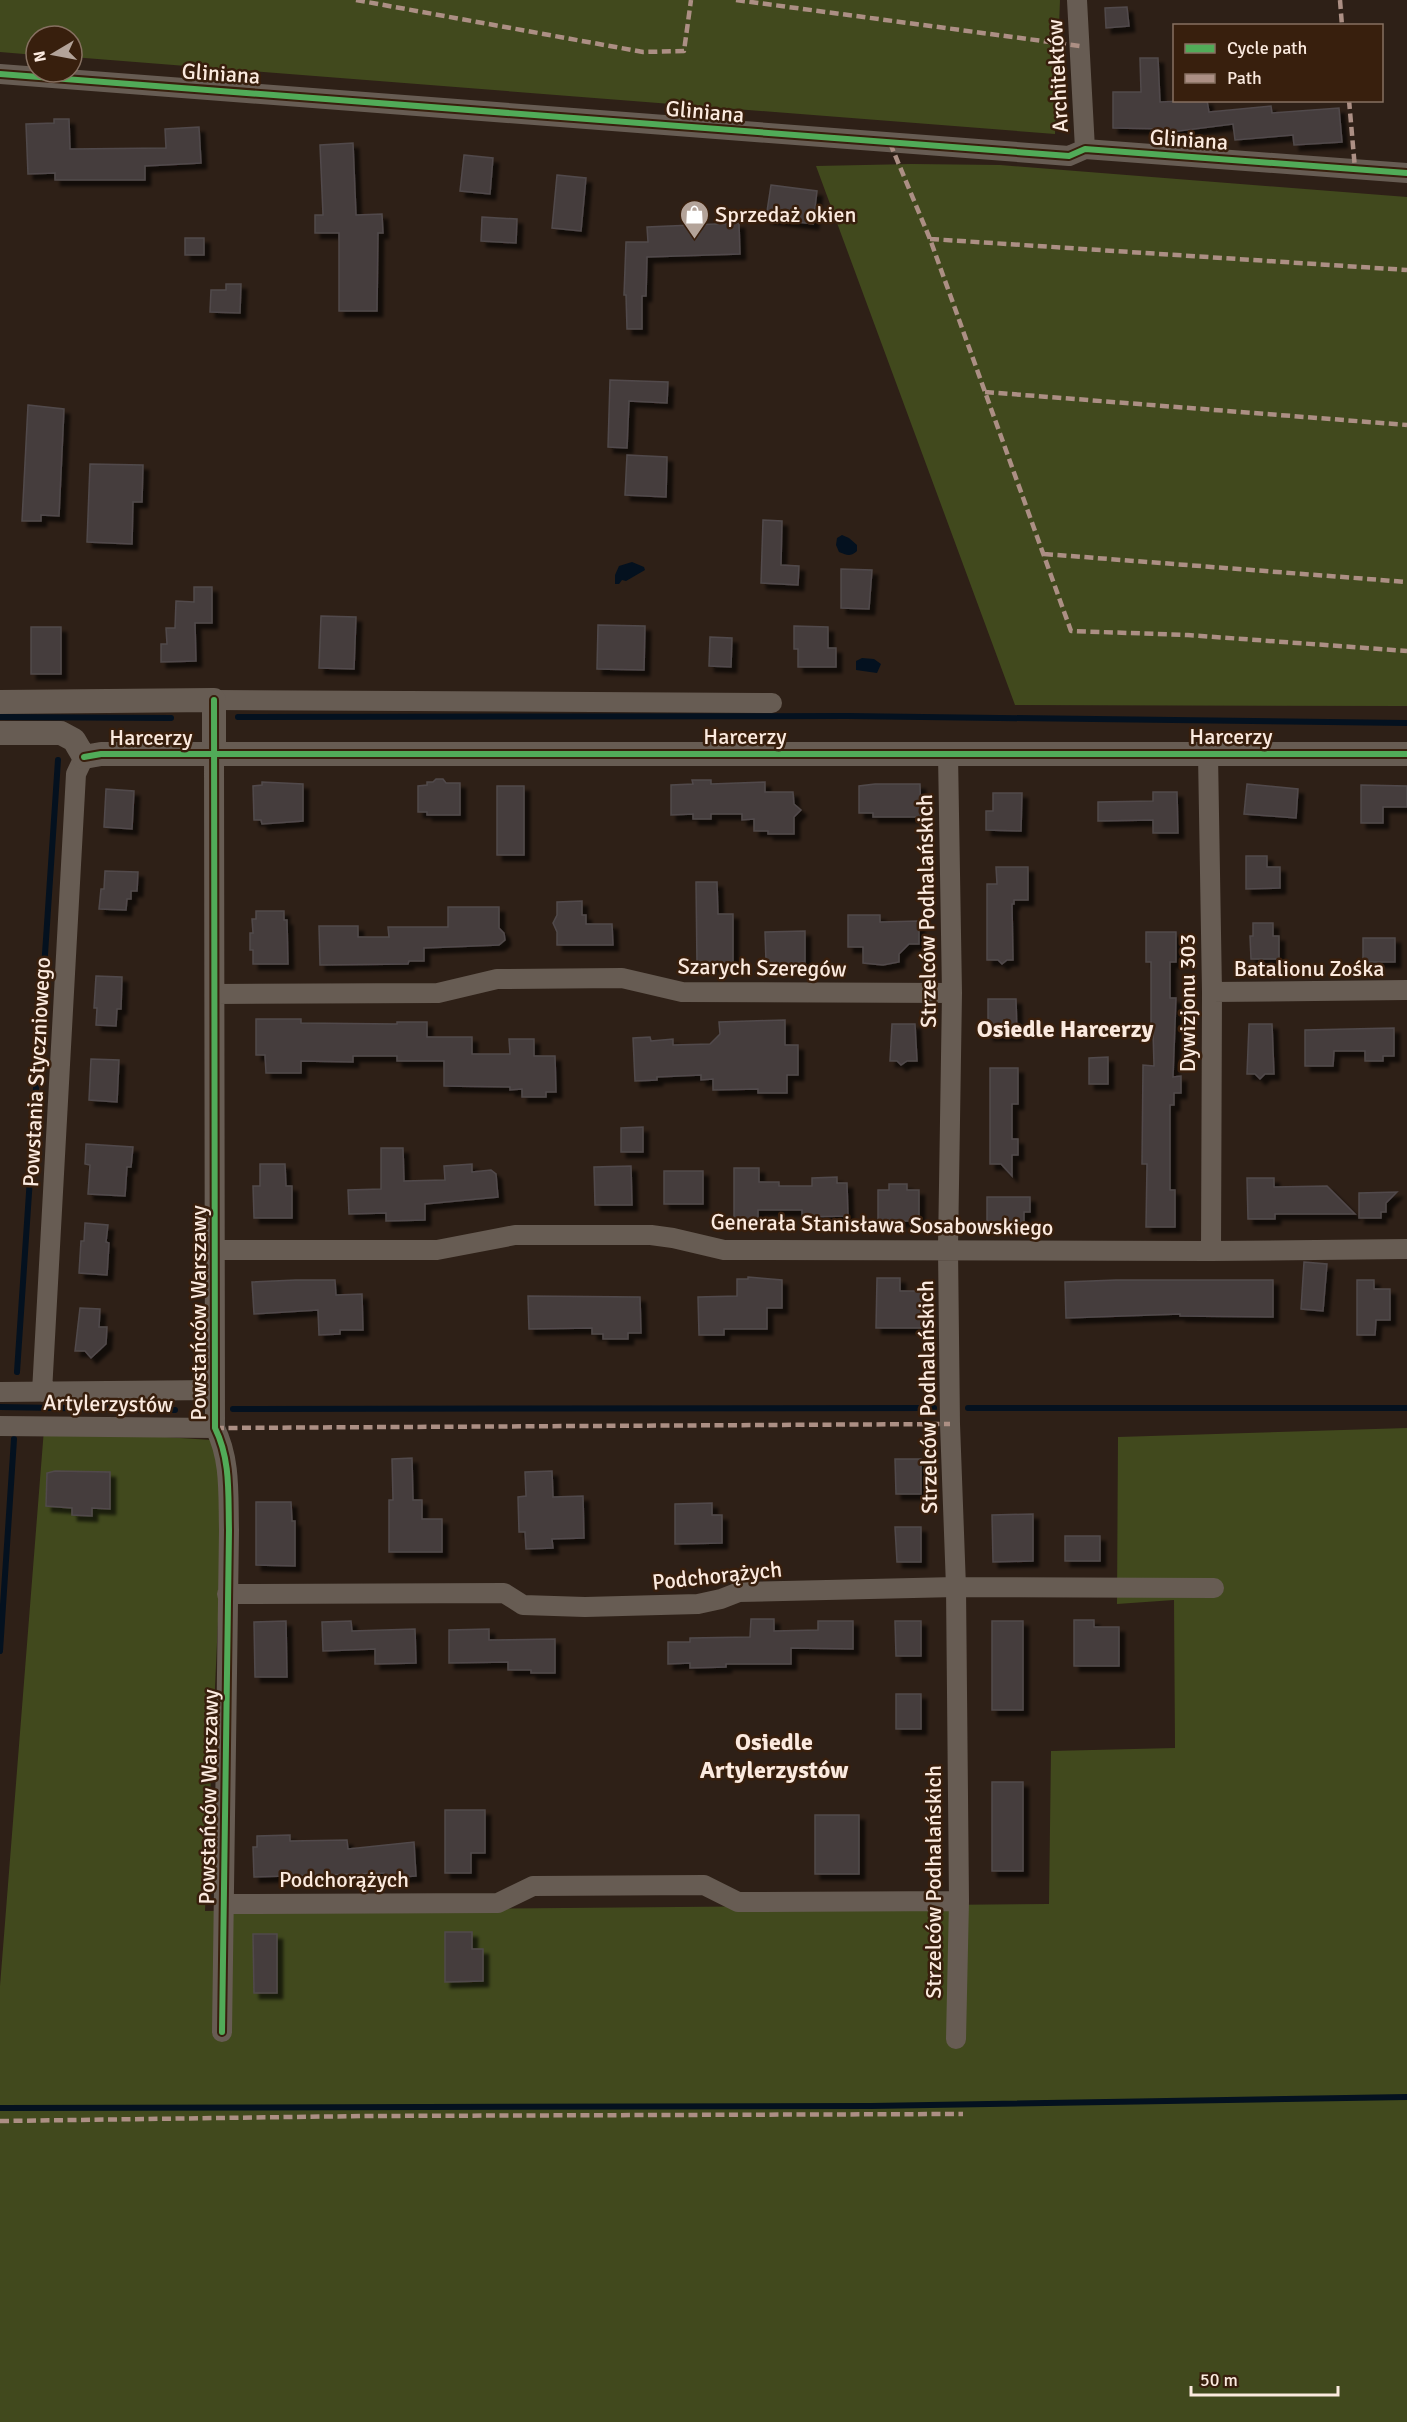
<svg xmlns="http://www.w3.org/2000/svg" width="1407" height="2422" viewBox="0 0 1407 2422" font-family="Signika,sans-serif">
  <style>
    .green { fill: #41491d }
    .water { fill: #04111f }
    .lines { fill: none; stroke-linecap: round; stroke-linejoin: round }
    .stream { stroke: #04111f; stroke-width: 6 }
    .building { fill: #453d3e; stroke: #514a4b; stroke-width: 1.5; filter: url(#shadow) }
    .minor { stroke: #675c53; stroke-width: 20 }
    .tertiary { stroke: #675c53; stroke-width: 24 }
    .quiet { stroke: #ac8f84; stroke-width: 4.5; stroke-dasharray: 9 4.5; stroke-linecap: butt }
    .cycleway-casing { stroke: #381f0d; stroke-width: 10 }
    .cycleway { stroke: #51ab58; stroke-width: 6 }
    .labels { text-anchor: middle; stroke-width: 5; stroke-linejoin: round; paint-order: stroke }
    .street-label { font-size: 22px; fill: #fbeadf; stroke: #381f0d }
    .poi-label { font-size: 22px; fill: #fbeadf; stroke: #381f0d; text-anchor: start }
    .neighbourhood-label { font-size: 24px; font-weight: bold; fill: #fbeadf; stroke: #381f0d }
  </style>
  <defs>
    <filter id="shadow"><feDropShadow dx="5.5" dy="5.5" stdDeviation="1.5" flood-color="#0009"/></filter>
  </defs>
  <rect width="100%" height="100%" fill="#2e2017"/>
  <!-- green -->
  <path class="green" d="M0,0H1060L1055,134L72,57V36H36V55L0,52Z
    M912,164L1000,165L1407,197V706L1015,705L816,166Z
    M1407,1428V2422H0V1986L44,1429L226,1441L205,1911L1049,1904L1051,1751L1175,1748L1174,1600L1117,1604L1118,1437Z"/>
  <!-- water -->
  <path class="water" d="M842,535L849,538L857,545V551C851,557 846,555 839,552L836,545L837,538Z
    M632,562L644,567L645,570L626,581L622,580L619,584H615V575L619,566Z
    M862,658L874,659L881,664L877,673L856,670V661Z"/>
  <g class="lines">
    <!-- stream -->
    <path class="stream" d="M0,717L171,718
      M238,717L847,716L1407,723
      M17,1372L58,760
      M0,1407L175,1410
      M968,1408H1407
      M233,1409L934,1408
      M0,1651L14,1439
      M0,2108L871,2106L1407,2097"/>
  </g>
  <!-- building -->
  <path class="building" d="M1127,7L1129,26L1106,28L1105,8Z
    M1140,58H1158L1160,102L1207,100L1209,112L1271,106L1272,113L1339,108L1342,142L1294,145L1293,135L1235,140L1233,124L1171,132L1170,129L1113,128V92H1141Z
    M54,119H69L70,149L166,148L165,129L199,127L201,163L145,166V180H55V173L28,174L26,124L54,123Z
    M353,143L356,215L382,214L383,233H378L377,311H339V233H315V215H323L320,145Z
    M464,155L493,158L490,194L460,191Z
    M557,175L586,178L581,231L552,228Z
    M771,185L817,191L813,224L766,218Z
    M482,217L517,219L516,243L481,241Z
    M739,223L740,254L647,257L646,296H642V329H627L626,295H624L626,242H648L647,227Z
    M185,238H204V255H185Z
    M226,284H241L240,313L210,312L211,290H226Z
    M610,380L668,382L667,403L629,401L627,448L608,447Z
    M28,405L64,409L59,516L41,515V521H22Z
    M627,455L667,457L666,497L625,495Z
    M90,464L143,465L142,502H133L132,544L87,542Z
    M763,520L782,521L781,565L799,566L798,585L761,583Z
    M841,569L872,570L869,609L841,608Z
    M194,587H212V623H195L196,661L161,662V644H167L166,628H175L176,601L194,602Z
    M321,616L356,617L354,669L319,668Z
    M598,625L645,626L644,670L597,669Z
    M794,626L828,627V648H836V667H798V649H794Z
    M31,627H61V674H31Z
    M710,637L732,638L731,667L709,666Z
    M436,779H443L446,783H460V815H427V812H418V786L427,785V782H433Z
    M692,780H711V784L765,782V792H793L794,804L801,810L794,817V834H768V831H754V819L742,820V814H711V819H693V814L671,815V785L693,784Z
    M262,782L303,784V821L262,824L261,820H254L253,786L262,785Z
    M875,784H920L921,817H873V813H859V786Z
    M1247,784L1298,789L1296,818L1244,814Z
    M1361,785L1407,786V807H1383V823H1361Z
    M497,786H524V855H497Z
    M106,789L134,791L132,829L104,827Z
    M1153,792H1177L1178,833H1153V820L1098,821V802L1153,801Z
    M993,793H1022L1021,831L986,830V811H993Z
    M1246,856H1267V867H1280V888L1246,889Z
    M996,867H1028V900H1014V904H1012L1013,960H1007L1002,964L998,960H987V884H997Z
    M105,871L138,872L137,891H131V899H127L126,910L99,909L101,889H104Z
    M696,882H717L718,914H733V965H697Z
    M582,901V915H586V924H612L613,945H557V932L553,923L557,915V902Z
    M448,907H499V928L504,933L505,940L499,945L424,948V961H409L408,964L320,965L319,926H358V937H389L388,927H448Z
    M256,911H284V920H287L288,964H253V950H250V933H253L252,919H256Z
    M848,915H880V922L919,921V944H909L899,954V962L883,965L863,963V947H848Z
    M1253,923H1273V936H1279V959H1251L1250,936H1253Z
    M805,931V962L775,965V962H766L765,932Z
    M1146,932H1176V962H1170V998H1176L1173,1077L1181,1076V1093H1174V1105H1170V1190H1175V1227H1146L1147,1164H1142L1143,1065L1154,1066L1153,1031H1151V962H1146Z
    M1363,938H1395V962H1363Z
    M96,976L122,977L121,1009H117L116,1026L96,1025L97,1008H94Z
    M988,999H1016L1017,1035H988Z
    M256,1019H301V1023L397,1024V1022H427V1037H472V1054H510L509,1039H534V1056H555L556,1092H546V1097H522V1089L510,1090V1087L444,1086V1061H397V1056H353V1062L301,1061V1073H266L265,1055H256Z
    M785,1020V1045H798V1075H787V1093H758V1089L713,1090V1079L701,1080V1075L657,1077V1080L635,1081L633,1038L650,1037L651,1041L673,1039V1045L710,1044L720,1034L719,1022Z
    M892,1024H915L917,1061H907L901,1065L897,1061H890Z
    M1249,1024H1272L1274,1074H1265L1260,1079L1255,1074H1247Z
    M1394,1028V1056H1383V1061H1365V1051H1334L1333,1066H1305V1030Z
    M1108,1057V1084H1089V1058Z
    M91,1059L119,1060L117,1102L89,1100Z
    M990,1068H1018V1104H1012V1139H1018V1155H1012V1176L1001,1164H990Z
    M643,1127V1152H621V1128Z
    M86,1144L133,1147L131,1167H127L125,1196L88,1194L90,1165L85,1164Z
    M381,1148H403L404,1181L445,1180L444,1166L472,1164V1172L491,1170L496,1174L498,1197L425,1204V1220L386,1221V1213L349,1214L348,1190L381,1189Z
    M260,1164H285L286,1186H292V1218H254L253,1186H260Z
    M631,1166L632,1205H595L594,1167Z
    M734,1168H759V1182H779V1186H812V1178L837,1177V1183H847L848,1216L802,1217V1210H758V1221H734Z
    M664,1171H703V1204H664Z
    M1247,1178H1274V1187L1327,1186L1355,1214H1275V1219H1248Z
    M889,1184H907V1190H919V1218H910V1221H878V1190H889Z
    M1397,1192L1386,1203V1212H1381V1218H1359V1193Z
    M987,1197H1030V1212H1024V1226L987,1227Z
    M85,1223L108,1225L106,1242L109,1243L107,1275L79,1273L81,1241H84Z
    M1304,1262L1327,1264L1323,1311L1301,1309Z
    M748,1277L782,1280V1308H767V1329H724V1335H699L698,1297L737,1296V1279H748Z
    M877,1278H900V1291H921V1328H876Z
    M296,1280H335L336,1295L362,1294L363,1330H340V1334L319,1335L318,1310L254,1314L252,1282Z
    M1116,1280H1273V1317L1180,1316V1314L1066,1318L1065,1282Z
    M1357,1280H1374V1289H1390V1320H1376L1375,1335H1357Z
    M528,1296L640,1297L641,1333H628V1339H603V1334H592V1328L529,1329Z
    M80,1308L100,1309L99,1327H107L106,1344L91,1358L85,1351H75Z
    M412,1458L413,1500H422V1519H442V1552H389V1500H393L392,1459Z
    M895,1459H921V1494H896Z
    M55,1471L110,1472V1509L92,1508V1516L72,1515V1508L46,1506L47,1473Z
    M552,1471L553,1497L583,1496L584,1538L552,1539L553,1548L526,1549L525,1532H519L518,1497L526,1496L525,1472Z
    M256,1502H291L292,1521H295V1566L256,1565Z
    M712,1503V1515H722V1543L675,1544V1504Z
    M1033,1514V1561L993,1562L992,1515Z
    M895,1527H921V1562H897Z
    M1065,1536H1100V1561H1065Z
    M751,1619H774V1631L818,1630V1621H853V1649L791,1648V1664H726V1667L690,1668V1663L668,1664V1642H690V1638L750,1637Z
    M1074,1620H1094V1627H1119V1666H1074Z
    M286,1621L287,1677H255L254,1622Z
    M351,1621L352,1631L415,1629L416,1663L375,1664V1649L323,1651L322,1622Z
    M895,1621H921V1656H896Z
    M992,1621H1023V1710H992Z
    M489,1629V1640L555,1639V1673H531V1670H508V1662L449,1663V1630Z
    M896,1694H921V1729H896Z
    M992,1782H1023V1871H992Z
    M445,1810H485V1853H471V1873H445Z
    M815,1815H859V1874H815Z
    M290,1835V1841L347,1840L348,1849L414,1842L416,1876L384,1878V1873L254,1877L253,1847H257V1836Z
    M445,1932H472V1949H483V1981L445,1982Z
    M253,1934H277V1993H254Z"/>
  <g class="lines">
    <!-- minor -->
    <path class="minor" d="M1077,0L1085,149
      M0,74L1069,156L1085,149L1407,173
      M214,700L772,703
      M948,754L952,993L948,1249L950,1424L956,1587L959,1901L956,2039
      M1208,754L1212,992L1211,1251
      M214,755L215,1428C231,1460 228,1495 229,1530L222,2032
      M1212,992L1407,990
      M215,994L438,993L497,979L622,978L682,992L952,993
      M215,1250H437L515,1235H651L673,1238L724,1250L1211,1251L1407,1249
      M0,1392L215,1390
      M42,1392L76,774L84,757
      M0,1426L215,1428
      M227,1594L504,1593L523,1605L585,1607L698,1604L721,1599L739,1592L956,1587L1214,1588
      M225,1904L498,1903L533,1886L704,1885L738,1902L959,1901"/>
    <!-- tertiary -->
    <path class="tertiary" d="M0,702L214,700V755
      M0,733H61L74,740L84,757L101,754H1407"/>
    <!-- quiet -->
    <path class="quiet" d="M356,0L643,52L684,51L691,0
      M736,0L1080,46
      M1340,0L1342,26
      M1349,100L1355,169
      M890,143L930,239L1071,631L1188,635L1407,651
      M930,239L1407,270
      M985,392L1407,425
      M1044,554L1407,582
      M215,1428L950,1424
      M0,2121L365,2116L963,2114"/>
    <defs>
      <path id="cycleway" d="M0,74L1069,156L1085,149L1407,173
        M214,700L215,1428C231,1460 228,1495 229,1530L222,2032
        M84,757L101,754H1407"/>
    </defs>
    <!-- cycleway casing -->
    <use href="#cycleway" class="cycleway-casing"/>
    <!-- cycleway -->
    <use href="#cycleway" class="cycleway"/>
  </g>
  <!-- icons -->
  <defs>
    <symbol id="shop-pin" viewBox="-11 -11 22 30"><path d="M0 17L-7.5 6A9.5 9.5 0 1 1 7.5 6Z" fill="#b3a399" stroke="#381f0d"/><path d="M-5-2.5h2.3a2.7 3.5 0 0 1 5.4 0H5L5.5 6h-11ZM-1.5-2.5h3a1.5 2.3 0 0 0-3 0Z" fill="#fff"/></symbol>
  </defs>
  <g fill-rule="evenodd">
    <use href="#shop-pin" x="678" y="198" width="33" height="45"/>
  </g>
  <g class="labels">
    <!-- street labels -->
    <g class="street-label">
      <text transform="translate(221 73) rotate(4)" y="8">Gliniana</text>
      <text transform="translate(1057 76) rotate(-93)" y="8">Architektów</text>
      <text transform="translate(705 111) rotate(5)" y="8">Gliniana</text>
      <text transform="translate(1189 139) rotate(4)" y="8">Gliniana</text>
      <text x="745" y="744">Harcerzy</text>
      <text x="1231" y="744">Harcerzy</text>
      <text x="151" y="745">Harcerzy</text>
      <text transform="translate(926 911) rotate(-91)" y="8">Strzelców Podhalańskich</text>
      <text transform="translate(762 967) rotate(1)" y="8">Szarych Szeregów</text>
      <text x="1309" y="976">Batalionu Zośka</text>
      <text transform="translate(1187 1003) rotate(-90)" y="8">Dywizjonu 303</text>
      <text transform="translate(36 1072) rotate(-87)" y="8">Powstania Styczniowego</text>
      <text transform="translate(882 1224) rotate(1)" y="8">Generała Stanisława Sosabowskiego</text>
      <text transform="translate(198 1313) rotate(-90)" y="8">Powstańców Warszawy</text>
      <text transform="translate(927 1397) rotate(-91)" y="8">Strzelców Podhalańskich</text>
      <text transform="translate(108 1403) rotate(1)" y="8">Artylerzystów</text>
      <text transform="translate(717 1575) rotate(-6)" y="8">Podchorążych</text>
      <text transform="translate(208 1797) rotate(-89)" y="8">Powstańców Warszawy</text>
      <text x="344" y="1887">Podchorążych</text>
      <text transform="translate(933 1882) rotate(-90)" y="8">Strzelców Podhalańskich</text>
    </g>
    <!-- poi labels -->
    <g class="poi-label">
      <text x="715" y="222">Sprzedaż okien</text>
    </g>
    <!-- neighbourhood labels -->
    <g class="neighbourhood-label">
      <text x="1065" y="1037">Osiedle Harcerzy</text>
      <text x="774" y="1750">Osiedle<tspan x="774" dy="28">Artylerzystów</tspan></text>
    </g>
  </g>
  <!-- legend -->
  <rect x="1173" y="24" width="210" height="78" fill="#381f0d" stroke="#867061" stroke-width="1.5"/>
  <rect x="1185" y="44" width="30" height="9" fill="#51ab58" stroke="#867061" stroke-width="1.5"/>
  <text x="1227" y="54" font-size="18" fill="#fbeadf">Cycle path</text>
  <rect x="1185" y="74" width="30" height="9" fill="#ac8f84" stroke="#867061" stroke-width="1.5"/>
  <text x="1227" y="84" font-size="18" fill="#fbeadf">Path</text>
  <!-- north arrow -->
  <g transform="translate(54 54) rotate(260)"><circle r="28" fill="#381f0d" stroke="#867061" stroke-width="1.5"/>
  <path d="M0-4.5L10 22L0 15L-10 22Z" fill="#b3a399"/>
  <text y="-9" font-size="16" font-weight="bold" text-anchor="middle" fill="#fbeadf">N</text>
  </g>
  <!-- scale -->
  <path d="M1191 2386v9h147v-9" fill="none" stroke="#fbeadf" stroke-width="3"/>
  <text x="1200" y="2386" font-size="18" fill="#fbeadf" stroke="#381f0d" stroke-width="4.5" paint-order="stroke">50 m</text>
</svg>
